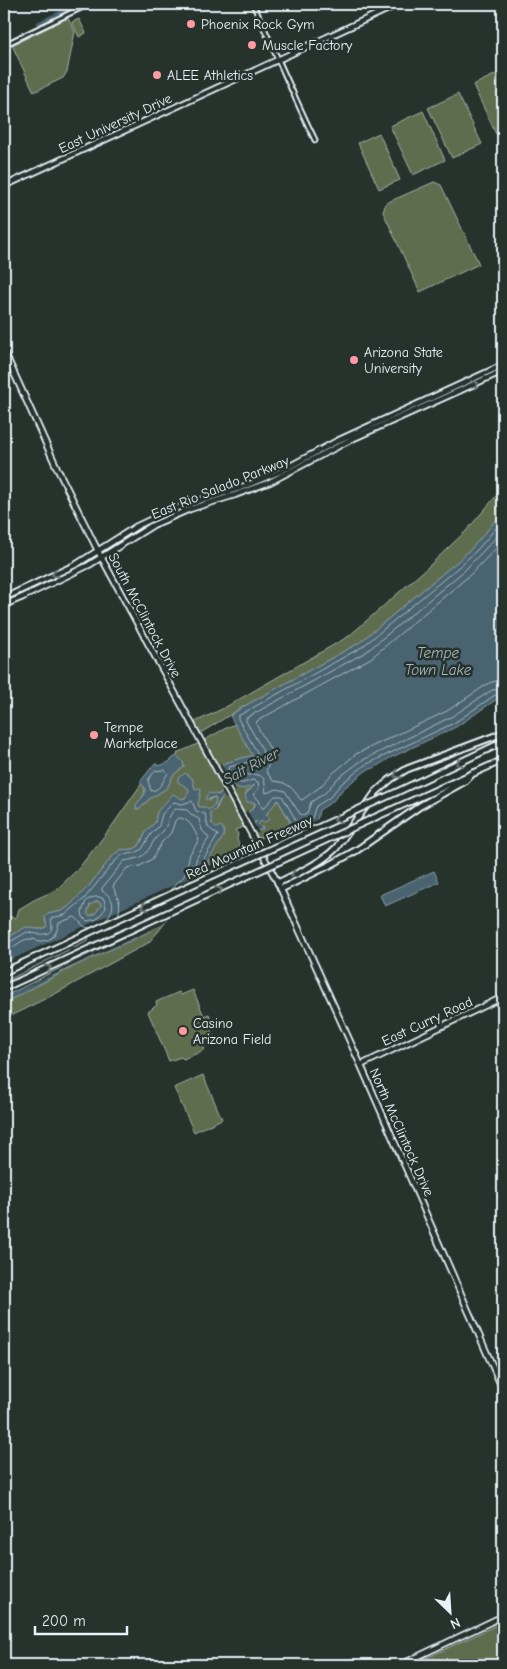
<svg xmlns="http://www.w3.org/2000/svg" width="507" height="1669" viewBox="0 0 507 1669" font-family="'Comic Neue',sans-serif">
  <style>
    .green { fill: #5e6d50; stroke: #a3afa4 }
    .water { fill: #4a646f; stroke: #899ca6; fill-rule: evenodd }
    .pier { fill: #26332d }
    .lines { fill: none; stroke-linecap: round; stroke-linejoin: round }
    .shore { stroke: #a9b9c1; stroke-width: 1 }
    .canal { stroke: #4a646f; stroke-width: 3 }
    .minor-casing { stroke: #e8f1f8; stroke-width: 7 }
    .major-casing { stroke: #e8f1f8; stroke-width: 8 }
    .highway-casing { stroke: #e8f1f8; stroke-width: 9 }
    .minor { stroke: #26332d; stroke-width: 3 }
    .major { stroke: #26332d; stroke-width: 4.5 }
    .highway { stroke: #26332d; stroke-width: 5 }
    .highway-bridge-casing { stroke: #e8f1f8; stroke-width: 9; stroke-linecap: butt }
    .highway-bridge { stroke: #26332d; stroke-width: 5 }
    .oneway { stroke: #6a7674 }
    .poi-dot { fill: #ff9aa2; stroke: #26332d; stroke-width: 2 }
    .labels { text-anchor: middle; stroke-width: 5; stroke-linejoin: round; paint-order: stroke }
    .poi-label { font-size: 14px; fill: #e8f1f8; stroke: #26332d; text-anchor: start }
    .street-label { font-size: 14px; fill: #e8f1f8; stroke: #26332d }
    .water-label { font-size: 15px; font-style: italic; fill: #a9b9c1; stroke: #26332d }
  </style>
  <rect width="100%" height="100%" fill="#26332d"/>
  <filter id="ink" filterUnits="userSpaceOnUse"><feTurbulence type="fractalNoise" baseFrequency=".02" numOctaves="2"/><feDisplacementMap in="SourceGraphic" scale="10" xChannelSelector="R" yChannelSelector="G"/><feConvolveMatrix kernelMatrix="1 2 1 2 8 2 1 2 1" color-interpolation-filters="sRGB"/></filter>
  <g filter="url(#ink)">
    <!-- green -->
    <path class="green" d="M68,18L75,32L67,72L63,78L34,92L12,45Z
      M79,19L86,33L79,37L72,22Z
      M503,71V130L496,134L473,85Z
      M458,94L482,144L452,158L428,108Z
      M423,111L445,160L413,175L390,126Z
      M379,133L400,180L379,189L358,143Z
      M434,182L441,185L479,264L420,292L383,212L386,203Z
      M503,488V512L473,547L458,561L359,643L241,708L199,734L193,723L224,708L349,636L428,567L467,530Z
      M235,724L254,757L249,756L222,764L223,773L234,785L209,800L214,797L216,798L215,804L209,810L199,807L192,778L188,788L189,792L185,798L181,799L173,795L157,812L155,823L147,830L139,846L134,849L120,850L111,858L89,886L68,907L62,911L48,914L45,920L47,926C42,932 33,928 26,927L4,940V919L9,916L15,918L17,916L19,909L34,900L56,890L78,869L112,826L142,783C148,792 142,798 136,805L140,809L149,799L167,788L173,775L184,767L182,762L177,756L178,752C199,746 215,732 235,724Z
      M254,784L255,786L246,792L255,805L246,815L257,821L254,823L257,831L263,828L259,826L258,824L267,816V813L278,800L290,822C282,831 270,837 258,838L246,826L235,830L238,834L237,840L241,848L240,851L207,866L216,828L212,824L210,812L217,808C219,800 228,788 237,788C245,787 246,788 254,784Z
      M97,901L101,903V906L94,915L88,916L87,914L90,905Z
      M170,916L158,932L148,943L53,995L4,1019V1003Z
      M193,990L204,1016L209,1014L211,1019L207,1022L215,1040L203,1046L205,1049L196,1054L192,1055V1056L183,1059L181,1057L169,1061L148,1012L157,1005L156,1002L179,992L181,995Z
      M203,1075L222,1119L194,1132L174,1088Z
      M503,1622V1665H422L420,1661Z"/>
    <!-- water -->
    <path class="water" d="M503,512V699L500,701L497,699L456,727L390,758L374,768L367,770L344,788L332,802L319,810L317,821L296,831L278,800L267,813L266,815L270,819L265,822L261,821L258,824L263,829L257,831L253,826L257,821L250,824L246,815L255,806V803L253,802H247L245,795L255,785L243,789L236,787L230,791L219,801L215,810L210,812L212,824L216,828L221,826L224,831L223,837L207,862L201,886L170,916L145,934L70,968L4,1003V940L26,927C33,928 42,932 47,926L45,917L48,914L62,911L68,907L89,886L111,858L120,850L134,849L139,846L147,830L155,823L157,812L173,794L182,799L185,798L189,792L188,788L178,782V778L185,773L192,778L195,789L201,788V790L198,804L199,807H205L209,810L215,804L216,799L214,797L206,800V797L209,793L219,795L234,785C228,775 224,782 222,764L249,756H253L230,716L241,708L359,643L458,561L473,547ZM97,901L101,903V906L94,915L89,916L87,914L90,905Z
      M177,756L183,762L184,767L173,775L167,788L149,799L140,809H136V805L145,794V788L140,782L155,763L159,766L169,762L173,758Z
      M434,871L439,882L385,906L380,895Z"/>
    <!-- pier -->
    <path class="pier" d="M220,762L236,791L225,799L221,791L230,784L224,781L220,774Z
      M247,810L259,833H254L243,818Z
      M320,818L318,823L297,833L293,831Z
      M209,869L203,887L163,924L4,997V963Z"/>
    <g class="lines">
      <!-- shore -->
      <path class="shore" d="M503,520L477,550L461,565L362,647L238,716V719L257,752V756L253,761L229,767L228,771C229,775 236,782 240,783C243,784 249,781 253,780L258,782L259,788L253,795L259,800L262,808H264L275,796H282L297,822L300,823L312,818L316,806L329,798L341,784L365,765L454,723L495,695H503
        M503,530L465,570L366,652L246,718V721L262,749L263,756L258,765L240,770L239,773L243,776C252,774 265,772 265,785C266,788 265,791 266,793L277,789L285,791L300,814L303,815L307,813L311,802L325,793L337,779L361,761L451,717L492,690L503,689
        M503,541L470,575L371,658L257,721L256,724L271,751V759L266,771L273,781C287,782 292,787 300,799L302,800L320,787L332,774L356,754L447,711L489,683L496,681H503
        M165,770L168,773C163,780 161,790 151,791L148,780L155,771Z
        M95,897H99L104,899L106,908L97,919L87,921L83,917L82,912L86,901Z
        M118,915C123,902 116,896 113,886L127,868L140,866L152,859L162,842L171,833L175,821L178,818C190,818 194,830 199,840L190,854L185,875L168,892
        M104,922C115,910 117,899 102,891V888L124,861C146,857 144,857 155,839C158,835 164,832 166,826C169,819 169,815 175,809L187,810L193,816L199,819L202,830L209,838L197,857L191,879L189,882
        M4,944L8,943L27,932C34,933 51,939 52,926C52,924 51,921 51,918L65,915L84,899L114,862L122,855L135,853L142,849L151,834L159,826L162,814L174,802L182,804L192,801L196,811L205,814L208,827L218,835L203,860L198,878
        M4,950C14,950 20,939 29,939C33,938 37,941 41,941C53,941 57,932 59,923L74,917C81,919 79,927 90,928
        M4,982L88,940L89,937
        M4,997L68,964L146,927"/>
      <!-- canal -->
      <path class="canal" d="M38,23L78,4"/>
      <defs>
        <path id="minor" d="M253,4C274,49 293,95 315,140
          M4,45L89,4"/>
        <path id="major" d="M4,186L399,4
          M4,351L57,468L98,551L278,883L363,1070L503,1390
          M4,598L77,564L137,526L162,514L188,504L240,488L279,472L337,441L503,365
          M4,605L23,597L89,565L153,525L190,509L235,495L270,482L352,439L503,371
          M361,1065L503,997
          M400,1665L503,1616"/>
        <path id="highway" d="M397,792L503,742
          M378,816L503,760
          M278,883C298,873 320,864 336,848L376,792L391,779L407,769L503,733
          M281,889L332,864L357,850L420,806L465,781L473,773
          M4,972L189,886
          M4,988L252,874"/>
      </defs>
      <!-- minor casing -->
      <use href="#minor" class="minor-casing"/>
      <!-- major casing -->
      <use href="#major" class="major-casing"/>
      <!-- highway casing -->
      <use href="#highway" class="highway-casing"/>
      <!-- minor -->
      <use href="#minor" class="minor"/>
      <!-- major -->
      <use href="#major" class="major"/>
      <!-- highway -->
      <use href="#highway" class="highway"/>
      <defs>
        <path id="highway-bridge" d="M252,874L378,816
          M189,886L397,792"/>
      </defs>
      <!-- highway-bridge casing -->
      <use href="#highway-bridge" class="highway-bridge-casing"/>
      <!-- highway-bridge -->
      <use href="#highway-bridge" class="highway-bridge"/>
    </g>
    <!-- one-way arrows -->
    <defs><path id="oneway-chevron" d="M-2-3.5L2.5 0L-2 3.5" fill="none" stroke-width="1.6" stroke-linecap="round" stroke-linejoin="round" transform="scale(1.25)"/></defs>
    <g class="oneway">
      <use href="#oneway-chevron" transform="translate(475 384) rotate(-25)"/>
      <use href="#oneway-chevron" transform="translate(55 574) rotate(154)"/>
      <use href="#oneway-chevron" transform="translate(459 763) rotate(155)"/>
      <use href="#oneway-chevron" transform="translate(397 775) rotate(149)"/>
      <use href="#oneway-chevron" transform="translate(337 819) rotate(156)"/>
      <use href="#oneway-chevron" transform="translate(294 875) rotate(154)"/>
      <use href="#oneway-chevron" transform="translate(219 890) rotate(-25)"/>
      <use href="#oneway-chevron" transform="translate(144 907) rotate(155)"/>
      <use href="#oneway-chevron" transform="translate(48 968) rotate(-24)"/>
    </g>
  </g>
  <!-- markers -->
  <g class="poi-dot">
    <circle cx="191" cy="24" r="5"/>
    <circle cx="252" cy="45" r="5"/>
    <circle cx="157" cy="75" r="5"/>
    <circle cx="354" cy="360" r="5"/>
    <circle cx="94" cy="735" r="5"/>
    <circle cx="183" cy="1031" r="5"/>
  </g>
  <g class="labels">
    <!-- poi labels -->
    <g class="poi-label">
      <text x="201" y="29">Phoenix Rock Gym</text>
      <text x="262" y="50">Muscle Factory</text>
      <text x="167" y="80">ALEE Athletics</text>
      <text x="364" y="357">Arizona State<tspan x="364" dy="16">University</tspan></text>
      <text x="104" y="732">Tempe<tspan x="104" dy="16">Marketplace</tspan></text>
      <text x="193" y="1028">Casino<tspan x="193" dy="16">Arizona Field</tspan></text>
    </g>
    <!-- street labels -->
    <g class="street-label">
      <text transform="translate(115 123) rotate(-25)" y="5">East University Drive</text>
      <text transform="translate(220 487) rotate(-22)" y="5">East Rio Salado Parkway</text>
      <text transform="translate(145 615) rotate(62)" y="5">South McClintock Drive</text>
      <text transform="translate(249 847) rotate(-24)" y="5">Red Mountain Freeway</text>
      <text transform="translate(427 1021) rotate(-25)" y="5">East Curry Road</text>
      <text transform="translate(402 1132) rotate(66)" y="5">North McClintock Drive</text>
    </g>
    <!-- water labels -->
    <g class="water-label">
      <text x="438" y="658">Tempe<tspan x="438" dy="17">Town Lake</tspan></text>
      <text transform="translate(251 766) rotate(-28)" y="5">Salt River</text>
    </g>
  </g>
  <!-- margin -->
  <rect width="507" height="1669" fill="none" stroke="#26332d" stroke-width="20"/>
  <rect x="10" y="10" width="487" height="1649" fill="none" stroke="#e8f1f8" stroke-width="2" filter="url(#ink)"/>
  <!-- north arrow -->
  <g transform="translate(450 1612) rotate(155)" stroke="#26332d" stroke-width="4" paint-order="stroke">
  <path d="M0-4L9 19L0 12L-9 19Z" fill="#e8f1f8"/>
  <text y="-8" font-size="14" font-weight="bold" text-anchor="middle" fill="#e8f1f8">N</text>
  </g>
  <!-- scale -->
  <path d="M35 1626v8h92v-8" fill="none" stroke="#e8f1f8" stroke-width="2.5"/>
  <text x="42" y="1626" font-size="15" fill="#e8f1f8" stroke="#26332d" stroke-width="4" paint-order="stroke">200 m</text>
</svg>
